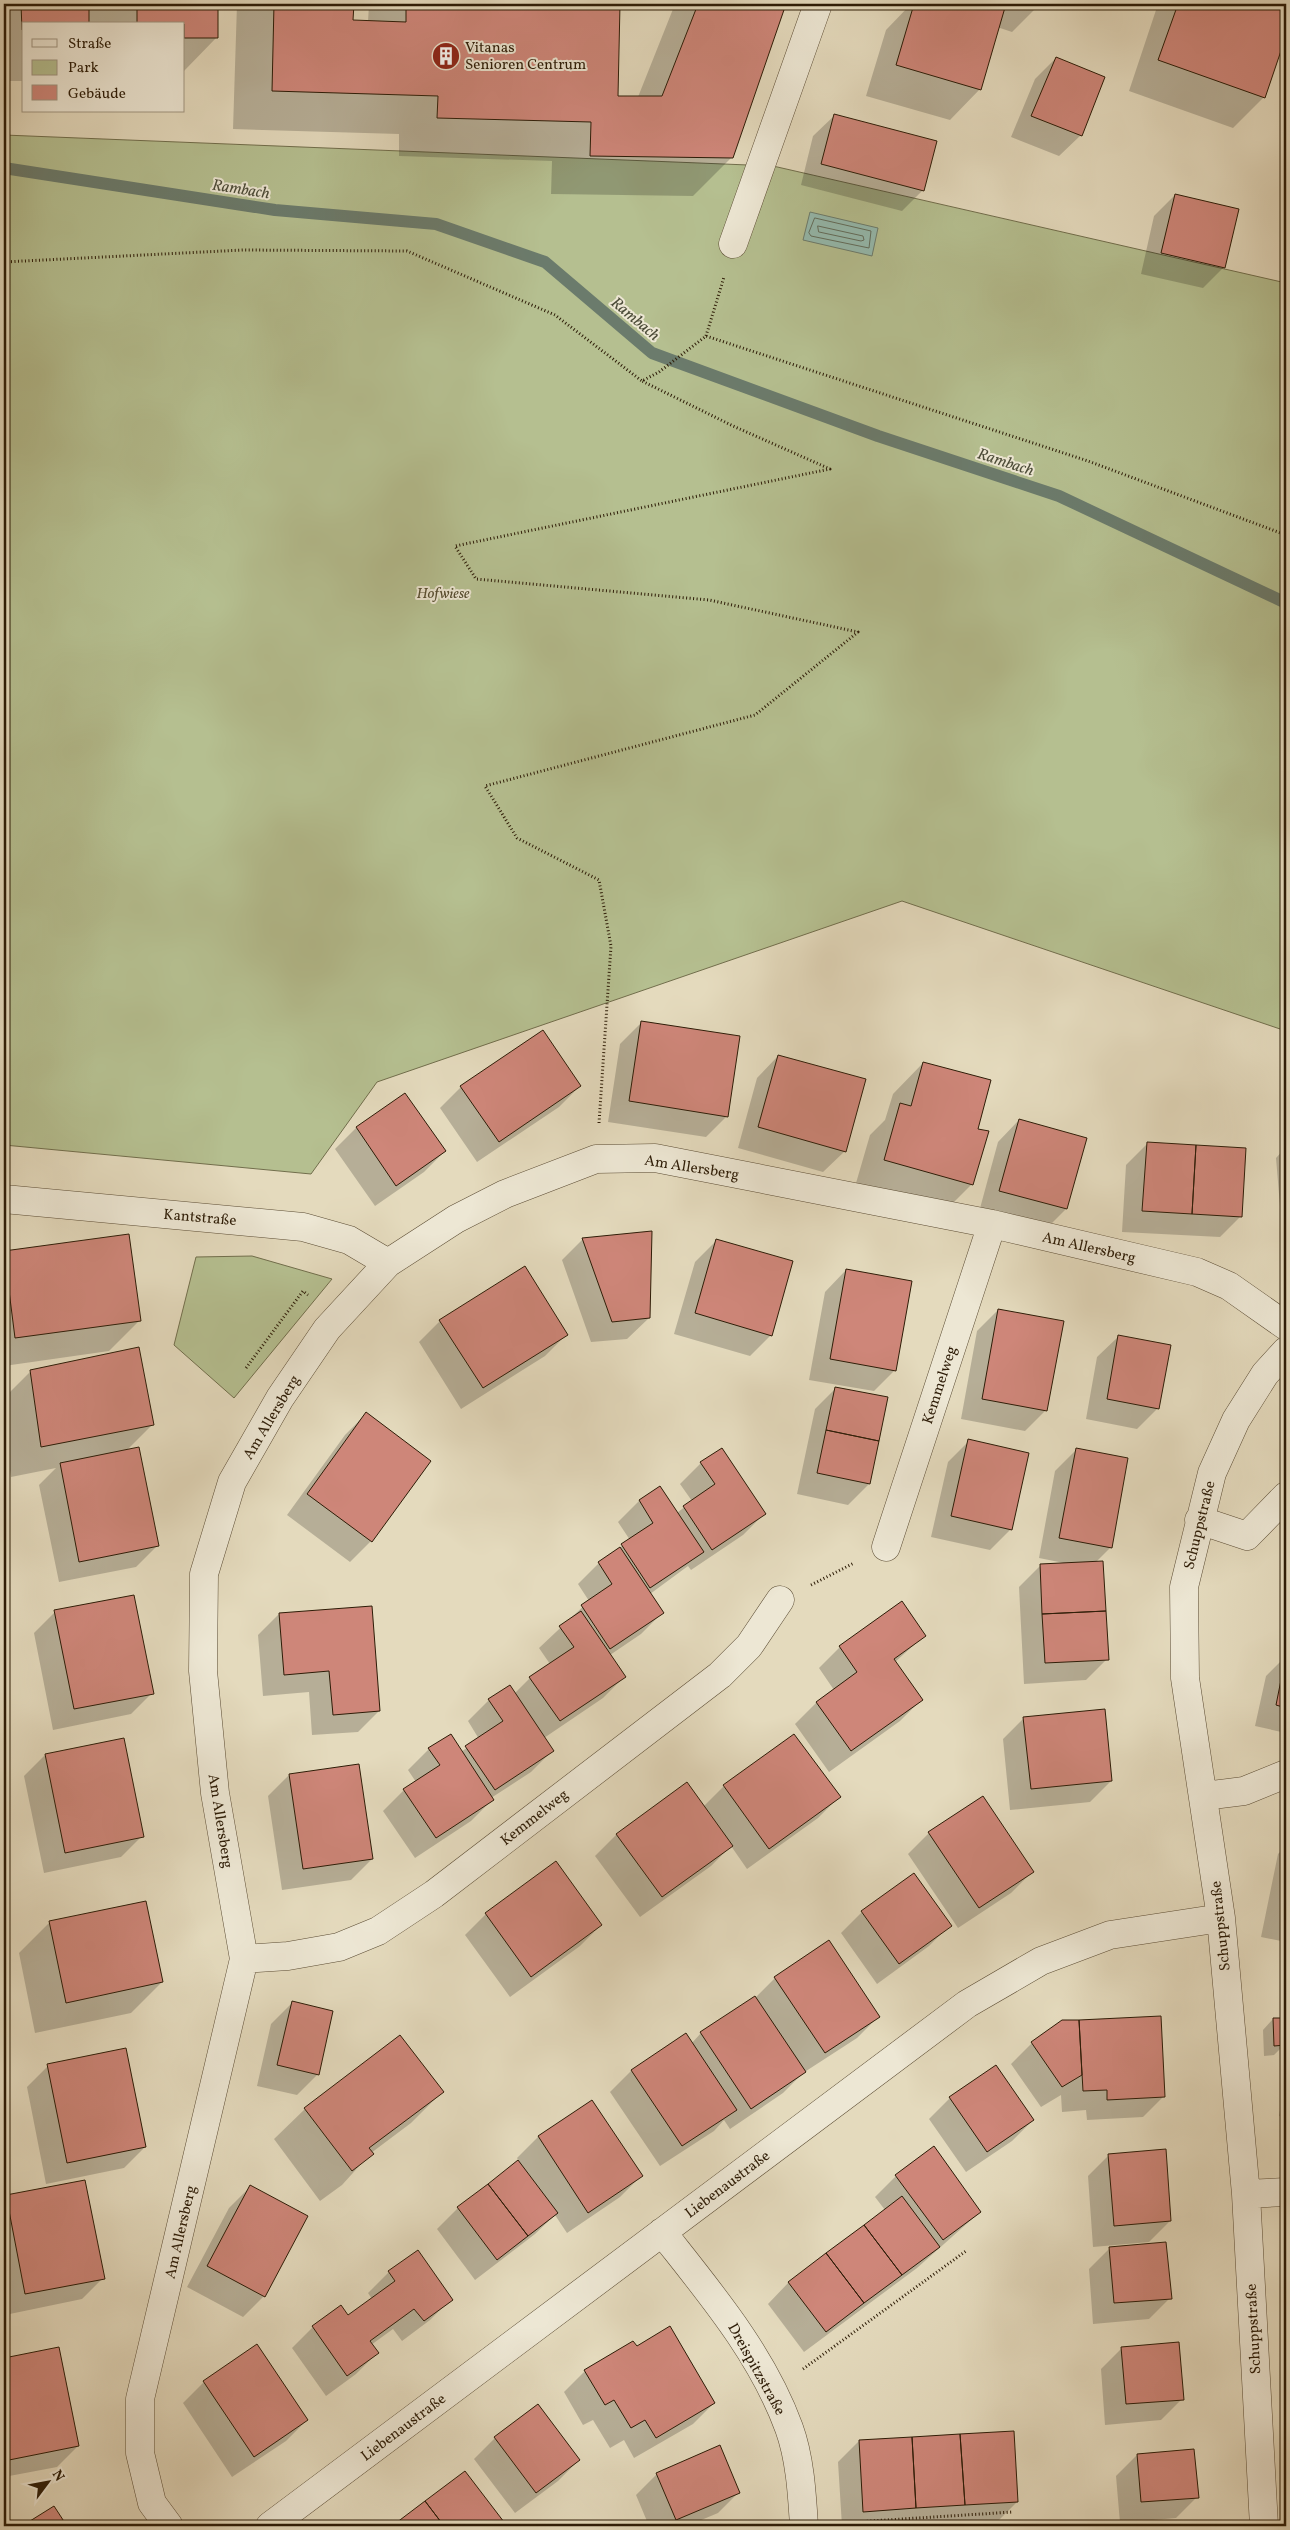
<svg xmlns="http://www.w3.org/2000/svg" width="1290" height="2530" viewBox="0 0 1290 2530" font-family="Vollkorn,serif">
  <style>
    .green { fill: #b5bf90; stroke: #716e4c }
    .water { fill: #95bbaf; stroke: #6b7b6c }
    .shadow { fill: #0003 }
    .lines { fill: none; stroke-linecap: round; stroke-linejoin: round }
    .shore { stroke: #616c5b; stroke-width: 1 }
    .stream { stroke: #6b7b6c; stroke-width: 12 }
    .building { fill: #ce8679; stroke: #2d1c07 }
    .minor-casing { stroke: #5b4c34; stroke-width: 29 }
    .path { stroke: #2d1c07; stroke-width: 3; stroke-dasharray: 1 2.5; stroke-linecap: butt }
    .minor { stroke: #ede7d4; stroke-width: 28 }
    .labels { text-anchor: middle; stroke-width: 4; stroke-linejoin: round; paint-order: stroke }
    .poi-label { font-size: 15px; fill: #2d1c07; stroke: #ede7d4; text-anchor: start }
    .park-label { font-size: 15px; font-style: italic; fill: #564d30; stroke: #ede7d4 }
    .street-label { font-size: 15px; fill: #2d1c07; stroke: #ede7d4 }
    .water-label { font-size: 16px; font-style: italic; fill: #4c4c39; stroke: #ede7d4 }
  </style>
  <rect width="100%" height="100%" fill="#e4dabd"/>
  <filter id="stains"><feTurbulence type="fractalNoise" baseFrequency=".004" numOctaves="4"/><feColorMatrix values="0 0 0 0 .2 0 0 0 0 .09 0 0 0 0 .02 0 0 0 .5 -.17"/></filter>
  <radialGradient id="worn" r=".72"><stop offset=".6" stop-color="#630" stop-opacity="0"/><stop offset="1" stop-color="#630" stop-opacity=".3"/></radialGradient>
  <!-- green -->
  <path class="green" d="M4,135L773,166L1286,283V1031L902,901L377,1082L311,1174L4,1145Z
    M252,1256L332,1279L234,1398L174,1345L196,1257Z"/>
  <!-- water -->
  <path class="water" d="M810,212L878,228L872,256L803,240Z"/>
  <!-- shadow -->
  <path class="shadow" d="M4,4H217V37L184,71V24H24V81H4Z
    M237,4H352V22H368L369,4H619L616,97H638L675,4H785L732,157L693,196L551,194L552,161L399,156V134L233,129Z
    M911,4H1040L1012,32L997,27L980,89L950,120L866,96L886,30Z
    M1160,4H1266L1286,11V32L1264,97L1233,128L1129,91L1157,7Z
    M1056,58L1081,135L1059,156L1011,137L1035,79Z
    M835,115L923,190L902,211L801,185L813,136Z
    M1175,195L1224,267L1203,288L1141,274L1154,216Z
    M641,1023L727,1116L706,1137L608,1122L620,1044Z
    M778,1056L845,1151L823,1172L738,1148L757,1078Z
    M923,1063L976,1130L972,1184L941,1215L854,1190L870,1135L885,1120L893,1094Z
    M580,1086L559,1107L477,1162L440,1108L461,1087Z
    M405,1095L445,1151L424,1172L375,1206L335,1149L356,1128Z
    M1019,1120L1066,1209L1045,1230L979,1212L998,1142Z
    M1147,1144L1241,1216L1220,1237L1122,1232L1126,1165Z
    M1286,1147V1229L1282,1230L1276,1158Z
    M127,1236L140,1320L109,1351L4,1366V1253Z
    M583,1239L649,1318L627,1339L591,1342L562,1260Z
    M716,1241L771,1335L750,1356L674,1334L695,1262Z
    M846,1270L895,1370L874,1391L809,1380L825,1292Z
    M998,1310L1046,1410L1025,1431L961,1419L977,1331Z
    M440,1321L566,1335L545,1356L461,1409L419,1342Z
    M1119,1336L1158,1408L1137,1429L1086,1419L1097,1357Z
    M31,1371L152,1425L126,1451L157,1546L136,1567L59,1582L39,1485L56,1468L11,1477L4,1428V1398Z
    M836,1388L869,1484L848,1505L797,1494L815,1409Z
    M366,1414L371,1541L350,1562L287,1515L345,1435Z
    M969,1441L1011,1529L990,1550L931,1537L948,1462Z
    M1076,1450L1111,1547L1095,1563L1107,1659L1086,1680L1024,1684L1019,1587L1040,1566L1064,1563L1039,1558L1055,1471Z
    M701,1463L764,1514L743,1535L691,1570L688,1566L650,1594L662,1613L641,1634L610,1655L624,1677L603,1698L544,1738L552,1751L531,1772L491,1798L492,1800L471,1821L415,1858L383,1811L404,1790L416,1782L408,1770L429,1749L461,1752L479,1739L468,1721L489,1700L510,1686L514,1694L530,1678L550,1664L539,1648L589,1601L578,1584L599,1563L630,1540L618,1522L639,1501L660,1487L677,1513L692,1501L680,1484Z
    M901,1603L924,1636L895,1662L921,1700L900,1721L829,1772L795,1724L816,1703L834,1690L819,1668L840,1647Z
    M55,1612L152,1693L131,1714L53,1730L34,1633Z
    M279,1614L379,1711L358,1732L312,1735L309,1692L263,1696L258,1635Z
    M1286,1649V1733L1255,1726L1266,1676L1285,1657Z
    M1024,1718L1111,1781L1090,1802L1010,1810L1003,1739Z
    M45,1755L142,1836L121,1857L44,1873L24,1776Z
    M289,1775L372,1859L351,1880L282,1890L268,1796Z
    M724,1786L839,1797L818,1818L747,1869L731,1846L711,1866L640,1917L595,1856L616,1835L703,1807Z
    M929,1833L1032,1872L1011,1893L958,1928L908,1854Z
    M1286,1846V1942L1261,1937L1278,1854Z
    M914,1875L950,1925L929,1946L877,1984L841,1933L862,1912Z
    M486,1914L601,1925L580,1946L510,1997L465,1935Z
    M49,1923L162,1982L131,2013L35,2033L19,1953Z
    M775,1978L878,2017L857,2038L803,2073L783,2093L730,2129L724,2120L714,2131L660,2166L610,2092L631,2071L686,2035L691,2044L701,2033L755,1998Z
    M292,2003L318,2074L297,2095L257,2086L271,2024Z
    M1160,2017L1164,2096L1143,2117L1087,2120L1086,2110L1062,2112L1061,2095L1041,2107L1011,2064L1032,2043L1063,2021Z
    M1273,2019L1284,2045L1274,2055L1264,2056L1263,2030Z
    M48,2066L145,2147L124,2168L46,2184L27,2087Z
    M1286,2091V2118L1279,2116L1283,2094Z
    M442,2092L411,2123L371,2153L342,2185L320,2201L274,2139L305,2109Z
    M950,2098L1033,2120L1012,2141L966,2172L929,2119Z
    M592,2101L641,2176L620,2197L567,2233L555,2215L535,2234L475,2280L437,2229L458,2208L519,2161L517,2158L538,2137Z
    M1109,2155L1170,2221L1149,2242L1093,2247L1088,2176Z
    M896,2176L980,2212L917,2268L804,2352L768,2304L789,2282L885,2210L875,2197Z
    M84,2181L103,2278L82,2299L5,2315L4,2199L6,2196Z
    M250,2187L264,2296L243,2317L187,2287L229,2208Z
    M1110,2248L1170,2298L1149,2319L1093,2324L1089,2269Z
    M389,2272L451,2299L430,2320L402,2341L393,2329L371,2345L377,2353L356,2374L326,2396L292,2348L313,2327L340,2307L347,2317L372,2299L368,2293Z
    M636,2348L714,2403L693,2424L634,2458L624,2440L610,2448L593,2420L583,2425L564,2392L585,2371Z
    M1122,2348L1182,2399L1161,2420L1105,2425L1101,2369Z
    M58,2349L78,2446L57,2467L4,2477V2359Z
    M204,2382L307,2420L286,2441L232,2477L183,2403Z
    M495,2438L579,2460L558,2481L515,2513L474,2459Z
    M859,2441L1017,2502L996,2523L936,2526H842L838,2462Z
    M1137,2455L1197,2497L1176,2518L1120,2523L1116,2476Z
    M465,2473L502,2522L498,2526H394Z
    M657,2474L739,2492L718,2513L687,2526H649L636,2495Z"/>
  <g class="lines">
    <!-- shore -->
    <path class="shore" d="M815,218L871,231L869,248L811,236L809,233Z
      M818,226L863,236L864,240L861,241L819,232Z"/>
    <!-- stream -->
    <path class="stream" d="M4,168L275,210L436,224L545,262L652,353L878,436L1059,496L1286,603"/>
  </g>
  <!-- building -->
  <path class="building" d="M21,4H89V24H24V30H22Z
    M137,4H218V38H184V24H137Z
    M274,4H354L353,20L406,22V4H620L618,96H662L698,4H786L733,158L590,156L591,122L437,118L438,96L272,91Z
    M914,4H938L954,8L955,4H1006L981,90L896,65Z
    M1178,4H1270L1286,10V36L1265,98L1158,60Z
    M1056,57L1105,77L1082,136L1031,116Z
    M834,114L937,141L924,191L821,164Z
    M1175,194L1239,209L1225,268L1161,253Z
    M641,1021L740,1036L728,1117L629,1101Z
    M543,1030L581,1086L499,1142L460,1086Z
    M778,1055L866,1079L846,1152L758,1127Z
    M923,1062L991,1080L978,1129L989,1131L973,1185L884,1160L900,1103L911,1106Z
    M405,1093L446,1151L396,1186L356,1127Z
    M1019,1119L1087,1138L1067,1209L999,1191Z
    M1147,1142L1196,1145L1192,1214L1142,1211Z
    M1196,1145L1246,1148L1242,1217L1192,1214Z
    M652,1231L650,1318L612,1322L582,1238Z
    M129,1234L141,1321L15,1338L4,1251Z
    M716,1239L793,1261L772,1336L695,1313Z
    M525,1266L568,1335L483,1388L439,1320Z
    M846,1269L912,1281L896,1371L830,1359Z
    M998,1309L1064,1321L1047,1411L982,1399Z
    M1118,1335L1171,1345L1159,1409L1107,1399Z
    M139,1347L154,1425L41,1447L30,1370Z
    M835,1387L888,1397L879,1441L826,1430Z
    M366,1412L431,1461L372,1542L307,1494Z
    M826,1430L879,1441L870,1484L817,1473Z
    M968,1439L1029,1453L1012,1530L951,1516Z
    M139,1447L159,1546L79,1562L60,1463Z
    M722,1448L766,1514L712,1550L683,1506L715,1484L700,1462Z
    M1076,1448L1128,1458L1112,1548L1059,1538Z
    M660,1486L704,1552L650,1588L621,1544L653,1523L639,1500Z
    M620,1547L664,1613L610,1649L581,1605L612,1584L598,1562Z
    M1103,1561L1106,1611L1042,1614L1040,1564Z
    M134,1595L154,1694L74,1709L54,1610Z
    M902,1601L926,1636L894,1659L923,1700L851,1751L816,1702L857,1672L839,1646Z
    M372,1606L380,1711L333,1715L329,1671L284,1675L279,1613Z
    M581,1611L626,1677L560,1721L529,1677L574,1647L559,1626Z
    M1106,1611L1109,1660L1045,1663L1042,1614Z
    M1286,1655V1708L1276,1705Z
    M510,1685L554,1751L495,1790L465,1746L503,1721L488,1699Z
    M1105,1709L1112,1781L1031,1789L1023,1717Z
    M451,1734L494,1800L436,1838L403,1789L440,1765L428,1748Z
    M794,1734L841,1797L769,1849L723,1785Z
    M124,1738L144,1837L65,1853L45,1754Z
    M359,1764L373,1859L303,1869L289,1774Z
    M687,1782L733,1846L662,1897L616,1834Z
    M983,1796L1034,1872L979,1908L928,1832Z
    M556,1861L602,1925L531,1977L485,1913Z
    M914,1873L952,1926L899,1964L861,1911Z
    M146,1901L163,1982L66,2003L49,1921Z
    M829,1940L880,2017L825,2053L774,1977Z
    M755,1996L806,2072L751,2109L700,2032Z
    M292,2001L333,2011L319,2075L277,2065Z
    M1161,2016L1165,2097L1107,2100V2090L1083,2091L1079,2020Z
    M1273,2018H1284L1286,2045L1274,2046Z
    M1062,2020H1079L1082,2075L1062,2087L1031,2042Z
    M686,2033L737,2110L682,2146L631,2070Z
    M400,2035L444,2092L369,2148L374,2154L352,2171L304,2108Z
    M126,2048L146,2147L67,2163L47,2064Z
    M996,2065L1034,2120L987,2152L949,2097Z
    M592,2100L643,2176L588,2213L538,2136Z
    M934,2146L981,2212L943,2240L895,2175Z
    M1166,2149L1171,2221L1114,2226L1108,2154Z
    M518,2160L558,2213L528,2236L488,2184Z
    M85,2180L105,2279L25,2294L6,2195Z
    M488,2184L528,2236L497,2260L457,2207Z
    M250,2185L308,2216L265,2297L207,2266Z
    M902,2196L940,2247L902,2275L864,2225Z
    M864,2225L902,2275L864,2303L826,2253Z
    M1166,2242L1172,2299L1114,2303L1109,2247Z
    M418,2250L453,2300L424,2321L414,2309L370,2341L379,2353L347,2376L312,2326L341,2305L348,2315L395,2281L388,2271Z
    M826,2253L864,2303L826,2332L788,2282Z
    M670,2326L715,2403L656,2438L645,2420L631,2428L614,2400L605,2405L584,2370L633,2341L637,2346Z
    M1179,2342L1184,2400L1126,2404L1121,2347Z
    M257,2344L308,2420L254,2457L203,2381Z
    M59,2347L79,2446L4,2461V2358Z
    M538,2404L580,2460L536,2493L494,2437Z
    M1014,2431L1018,2502L965,2505L960,2434Z
    M960,2434L965,2505L916,2508L912,2437Z
    M912,2437L916,2508L863,2512L859,2440Z
    M720,2445L740,2493L676,2520L656,2473Z
    M1194,2449L1199,2498L1141,2502L1137,2454Z
    M465,2471L504,2522L499,2526H444L425,2501Z
    M425,2501L444,2526H392Z
    M54,2506L67,2526H22Z"/>
  <g class="lines">
    <defs>
      <path id="minor" d="M733,244L818,4
        M4,1199L303,1227L349,1240L388,1263
        M1199,1520L1247,1536L1286,1496
        M886,1547L992,1224
        M1204,1796L1244,1791L1286,1774
        M244,1959L288,1956L339,1947L378,1931L434,1894L720,1675L749,1646L780,1600
        M1246,2194L1286,2192
        M662,2232C710,2293 762,2354 789,2428C800,2458 802,2494 804,2526
        M169,2526L152,2503L140,2453V2399L244,1959L215,1793L203,1671L204,1574L232,1482L280,1398L327,1329L388,1263L456,1219L505,1194L596,1159L655,1158L992,1224L1197,1272L1229,1286L1286,1326
        M270,2526L967,2004L1041,1961L1110,1935L1221,1918
        M1264,2526L1246,2194L1221,1918L1185,1678L1184,1587L1212,1473L1236,1420L1265,1374L1286,1351"/>
    </defs>
    <!-- minor casing -->
    <use href="#minor" class="minor-casing"/>
    <!-- path -->
    <path class="path" d="M4,262L243,250L407,251L555,315L642,381L659,372L706,336L1088,461L1286,535
      M706,336L724,277
      M599,1123L611,946L599,880L517,838L485,786L755,715L858,632L709,600L476,579L455,546L830,469L733,426L642,381
      M246,1368L303,1291L308,1295
      M811,1585L854,1563
      M803,2369L966,2251
      M839,2523L1013,2512"/>
    <!-- minor -->
    <use href="#minor" class="minor"/>
  </g>
  <!-- icons -->
  <defs>
    <symbol id="building-disc" viewBox="-11 -11 22 22"><circle r="9.5" fill="#8f2418" stroke="#ede7d4"/><path d="M-4-6H4V6H1V3H-1V6H-4ZM-2.5-4.3h1.7v1.8h-1.7ZM.8-4.3h1.7v1.8H.8ZM-2.5-1h1.7V.8h-1.7ZM.8-1h1.7V.8H.8Z" fill="#fff"/></symbol>
  </defs>
  <g fill-rule="evenodd">
    <use href="#building-disc" x="430" y="40" width="32" height="32"/>
  </g>
  <g class="labels">
    <!-- poi labels -->
    <g class="poi-label">
      <text x="465" y="52">Vitanas<tspan x="465" dy="17">Senioren Centrum</tspan></text>
    </g>
    <!-- park labels -->
    <g class="park-label">
      <text x="443" y="598">Hofwiese</text>
    </g>
    <!-- street labels -->
    <g class="street-label">
      <text transform="translate(692 1167) rotate(9)" y="5">Am Allersberg</text>
      <text transform="translate(200 1217) rotate(5)" y="5">Kantstraße</text>
      <text transform="translate(1089 1247) rotate(13)" y="5">Am Allersberg</text>
      <text transform="translate(939 1385) rotate(-72)" y="5">Kemmelweg</text>
      <text transform="translate(271 1417) rotate(-59)" y="5">Am Allersberg</text>
      <text transform="translate(1199 1525) rotate(-76)" y="5">Schuppstraße</text>
      <text transform="translate(534 1817) rotate(-38)" y="5">Kemmelweg</text>
      <text transform="translate(221 1821) rotate(81)" y="5">Am Allersberg</text>
      <text transform="translate(1220 1926) rotate(-96)" y="5">Schuppstraße</text>
      <text transform="translate(727 2184) rotate(-37)" y="5">Liebenaustraße</text>
      <text transform="translate(180 2232) rotate(-77)" y="5">Am Allersberg</text>
      <text transform="translate(1253 2329) rotate(-93)" y="5">Schuppstraße</text>
      <text transform="translate(757 2369) rotate(61)" y="5">Dreispitzstraße</text>
      <text transform="translate(403 2427) rotate(-37)" y="5">Liebenaustraße</text>
    </g>
    <!-- water labels -->
    <g class="water-label">
      <text transform="translate(241 188) rotate(9)" y="6">Rambach</text>
      <text transform="translate(636 318) rotate(40)" y="6">Rambach</text>
      <text transform="translate(1006 461) rotate(18)" y="6">Rambach</text>
    </g>
  </g>
  <!-- margin -->
  <rect width="1290" height="2530" fill="none" stroke="#e4dabd" stroke-width="20"/>
  <rect x="5" y="5" width="1280" height="2520" fill="none" stroke="#2d1c07" stroke-width="2.5"/>
  <rect x="10" y="10" width="1270" height="2510" fill="none" stroke="#2d1c07"/>
  <!-- legend -->
  <rect x="22" y="22" width="162" height="90" fill="#ede7d4" stroke="#a09682"/>
  <rect x="32" y="39" width="25" height="8" fill="#ede7d4" stroke="#a09682"/>
  <text x="68" y="48" font-size="15" fill="#2d1c07">Straße</text>
  <rect x="32" y="60" width="25" height="15" fill="#b5bf90" stroke="#a09682"/>
  <text x="68" y="72" font-size="15" fill="#2d1c07">Park</text>
  <rect x="32" y="85" width="25" height="15" fill="#ce8679" stroke="#a09682"/>
  <text x="68" y="98" font-size="15" fill="#2d1c07">Gebäude</text>
  <!-- north arrow -->
  <g transform="translate(48 2482) rotate(58)" stroke="#ede7d4" stroke-width="4" paint-order="stroke">
  <path d="M0-4L9 19L0 12L-9 19Z" fill="#2d1c07"/>
  <text y="-8" font-size="14" font-weight="bold" text-anchor="middle" fill="#2d1c07">N</text>
  </g>
  <rect width="100%" height="100%" filter="url(#stains)"/>
  <rect width="100%" height="100%" fill="url(#worn)"/>
</svg>
